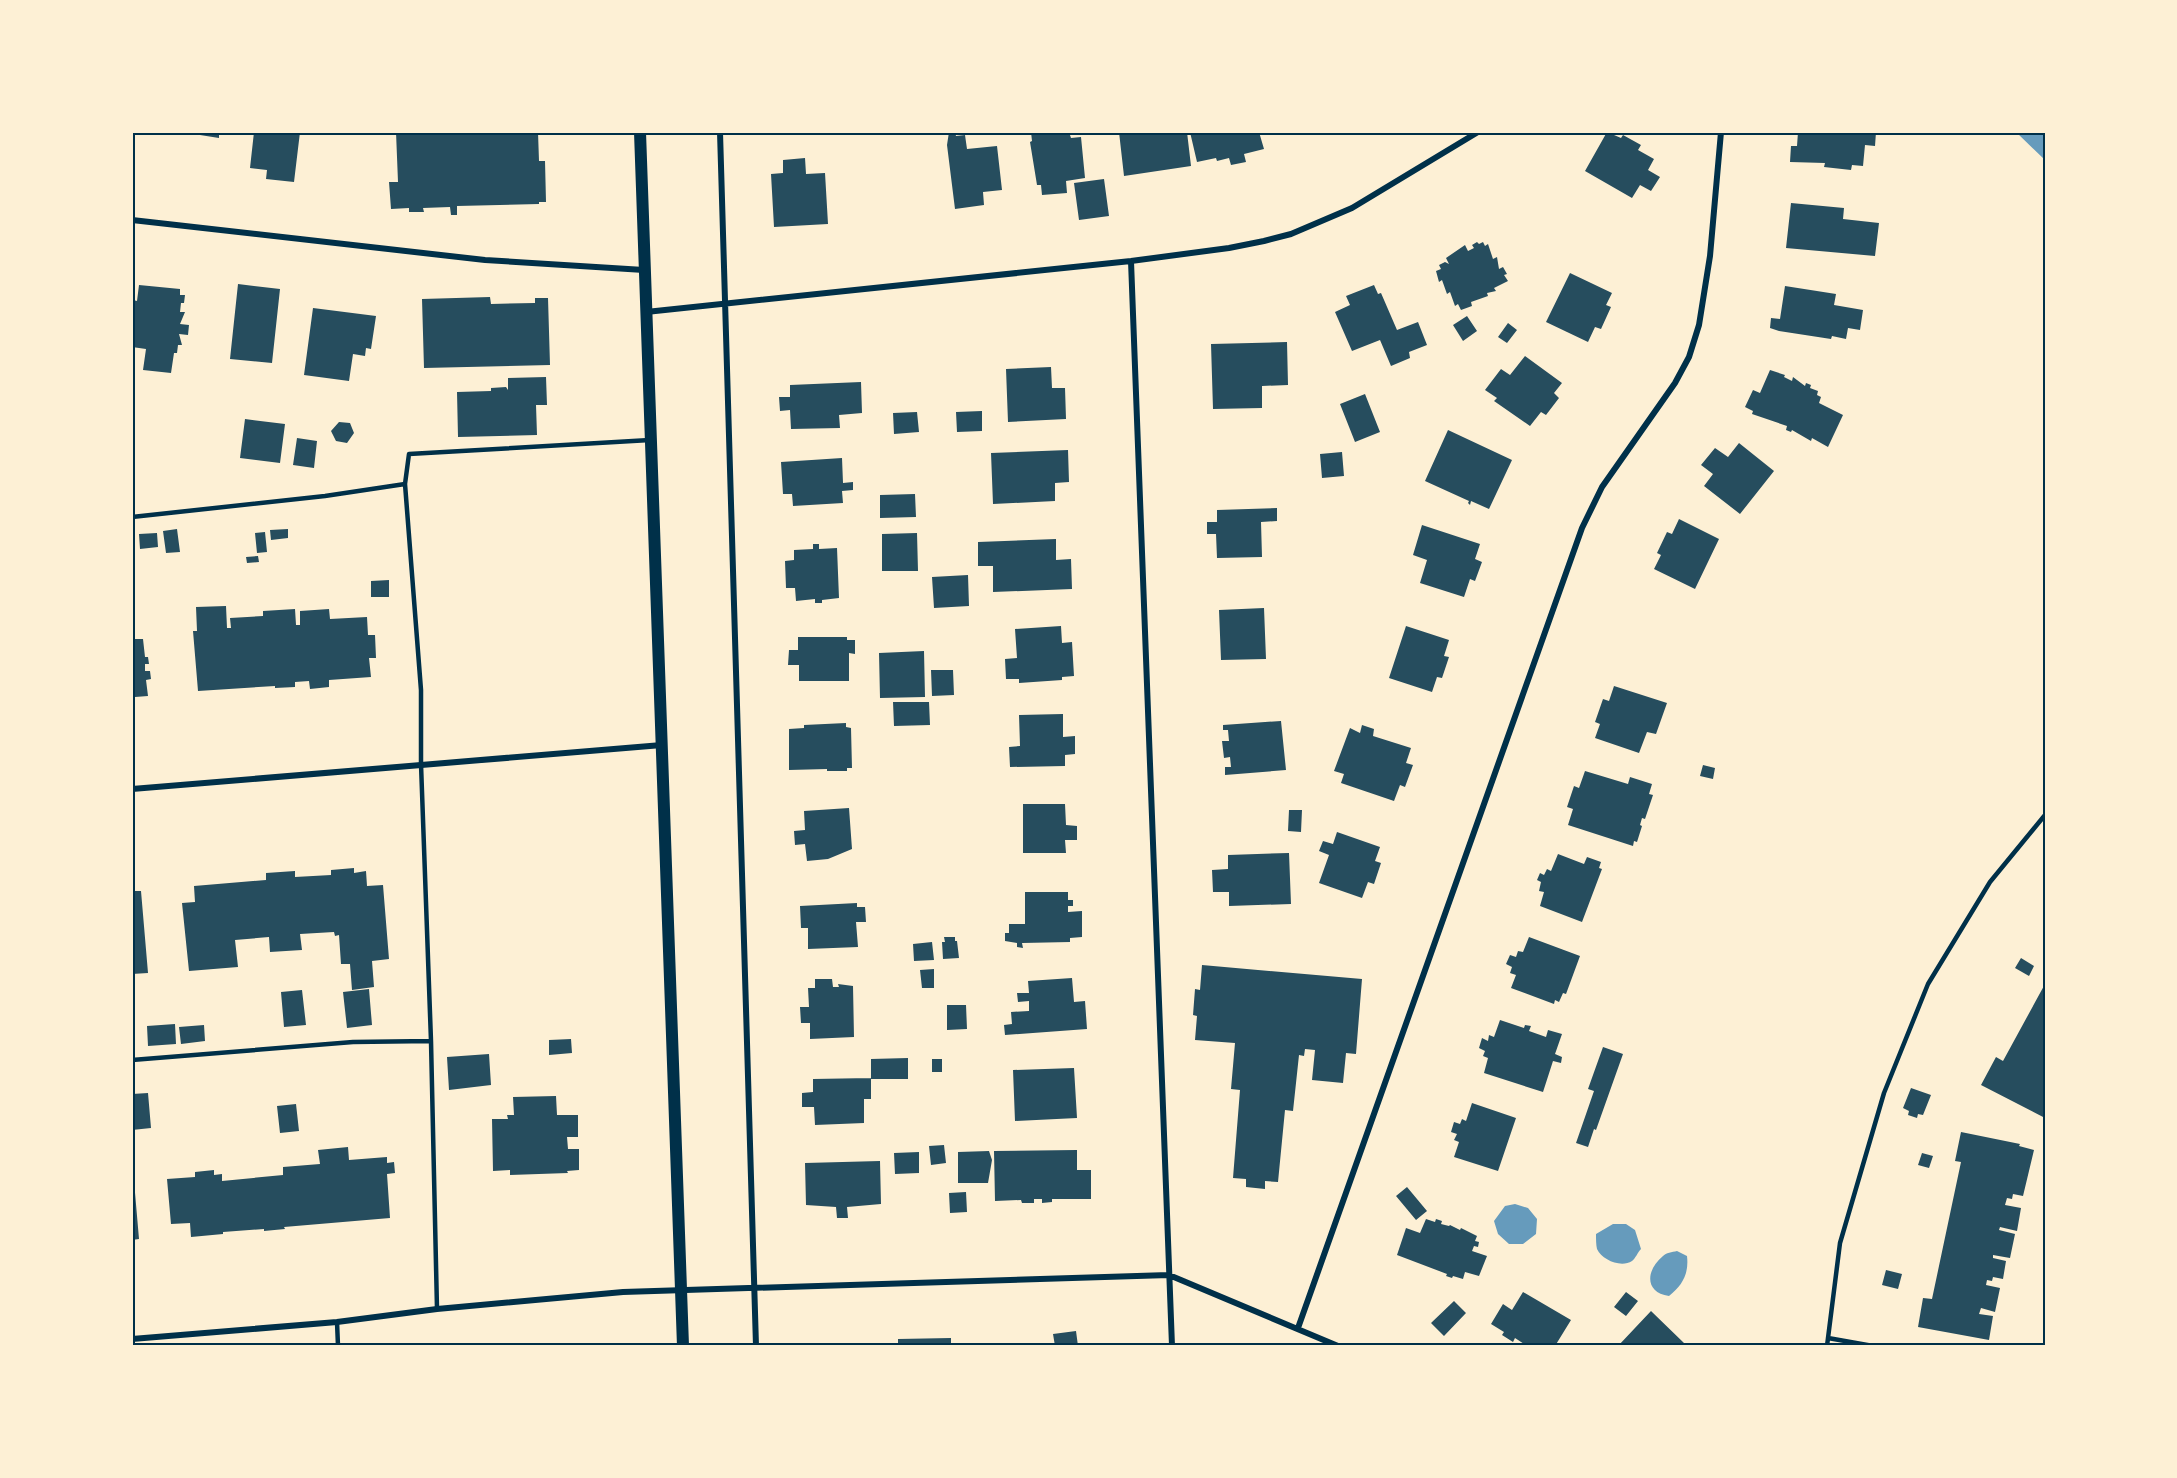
<svg xmlns="http://www.w3.org/2000/svg" width="2177" height="1478" viewBox="0 0 2177 1478" font-family="'Space Grotesk',sans-serif">
  <style>
    .water { fill: #669bbc }
    .building { fill: #264d5e }
    .lines { fill: none; stroke-linecap: round; stroke-linejoin: round }
    .service { stroke: #003049; stroke-width: 4.5 }
    .minor { stroke: #003049; stroke-width: 6 }
    .secondary { stroke: #003049; stroke-width: 12 }
    .neatline { fill: none; stroke: #003049; stroke-width: 2 }
  </style>
  <rect width="100%" height="100%" fill="#fdf0d5"/>
  <!-- water -->
  <path class="water" d="M2016,132H2045V160Z
    M1515,1204L1528,1208L1537,1219L1536,1234L1523,1244H1509L1498,1234L1494,1221L1505,1206Z
    M1613,1224H1626L1635,1230L1641,1249C1638,1252 1635,1259 1632,1261C1621,1268 1602,1260 1597,1249C1596,1245 1596,1239 1596,1234Z
    M1677,1251L1687,1256C1689,1273 1683,1285 1669,1296C1644,1292 1646,1270 1663,1256C1666,1253 1672,1252 1677,1251Z"/>
  <!-- building -->
  <path class="building" d="M181,132H219V138Z
    M254,132H300L294,182L266,179L267,170L250,168Z
    M396,132H538L539,161H545L546,202H539V204L457,206V215H451L450,207L423,208L424,212H409V208L391,209L389,182H398Z
    M949,132H955L956,136L965,135L967,149L997,146L1002,190L983,192L984,205L955,209L947,145Z
    M1031,132H1069L1071,138L1081,137L1085,178L1066,181L1067,193L1042,195L1041,185H1037L1030,142L1032,141Z
    M1119,132H1187L1191,166L1124,176Z
    M1190,132H1259L1264,149L1244,154L1246,162L1231,165L1229,158L1217,161L1216,158L1197,162Z
    M1607,132L1621,138L1623,135L1641,145L1638,150L1654,159L1648,170L1660,177L1651,191L1640,185L1632,198L1585,171Z
    M1798,132H1876L1875,146L1865,145L1863,166L1852,165L1851,170L1824,167L1825,163L1790,162L1791,146H1797Z
    M805,158L806,174L825,173L828,224L774,227L771,174L783,173V160Z
    M1104,179L1109,216L1079,220L1074,183Z
    M1791,203L1844,208L1843,219L1879,223L1875,256L1786,248Z
    M1477,242L1479,244L1483,242L1485,246L1488,244L1493,259L1497,257L1499,269L1503,267L1507,274L1504,275L1508,281L1494,288L1496,291L1487,293L1488,296L1471,302L1472,306L1461,310L1458,304L1455,306L1450,292L1447,294L1442,280L1439,282L1436,271L1441,269L1439,265L1445,262L1449,264L1446,258L1465,245L1468,251L1474,248L1472,245Z
    M1570,273L1612,293L1606,305L1611,307L1601,329L1595,327L1588,342L1546,322Z
    M238,284L280,289L272,363L230,359Z
    M139,285L180,289V295H185L184,303H181L180,312H185L180,324L189,325L188,335L179,334L182,345H178L177,353H174L171,373L143,370L146,349L132,347V312L133,300L137,301Z
    M1374,285L1378,294L1381,293L1397,330L1418,322L1427,345L1409,352L1410,358L1391,366L1380,340L1352,351L1335,312L1350,305L1346,296Z
    M1785,286L1836,294L1834,305L1863,310L1860,330L1848,328L1846,339L1832,336L1831,339L1779,331L1770,328L1771,318L1780,319Z
    M490,297L491,304L535,303V298H548L550,365L424,368L422,299Z
    M313,308L376,316L371,349L366,348L365,356L353,354L349,381L304,375Z
    M1467,316L1477,331L1463,341L1453,325Z
    M1508,323L1517,330L1507,343L1498,337Z
    M1287,342L1288,385L1262,386V408L1213,409L1211,344Z
    M1525,356L1562,383L1554,393L1559,398L1546,415L1541,412L1530,426L1494,401L1497,398L1485,390L1501,369L1510,375Z
    M1051,367L1052,388H1065L1066,419L1008,422L1006,369Z
    M1770,370L1785,375L1784,377L1792,381L1793,377L1805,386L1806,383L1811,385L1810,388L1818,391L1817,395L1821,397L1819,403L1843,415L1828,447L1812,438L1811,441L1792,430L1791,432L1786,430L1787,426L1752,414L1753,411L1745,407L1753,390L1760,393Z
    M546,377L547,405H536L537,435L458,437L457,392L491,391V388L506,387L508,390V378Z
    M861,382L862,413L839,415L840,428L791,429L790,410L780,411L779,397H790V385Z
    M1365,394L1380,432L1355,442L1340,404Z
    M982,411V431L957,432L956,412Z
    M917,412L919,432L894,434L893,413Z
    M245,419L285,424L280,463L240,458Z
    M339,422L350,423L354,433L347,443L336,441L331,431Z
    M1448,430L1512,460L1489,509L1471,501L1470,505L1468,503L1469,501L1425,481Z
    M297,438L317,441L314,468L293,465Z
    M1739,443L1774,471L1740,514L1704,486L1713,474L1701,465L1715,448L1728,457Z
    M1068,450L1069,482L1055,483V501L993,504L991,453Z
    M1342,452L1344,476L1322,478L1320,454Z
    M842,458L843,483L853,482V490L842,491L843,503L793,506L792,494H783L781,462Z
    M915,494L916,517L880,518V495Z
    M1277,508V521L1261,522L1262,557L1217,558L1216,534H1207V522H1217V510Z
    M1679,519L1719,539L1695,589L1654,569L1661,555L1657,553L1667,532L1672,534Z
    M1422,525L1480,544L1475,559L1482,562L1475,581L1470,579L1464,597L1420,583L1427,560L1413,555Z
    M177,529L180,552L166,553L163,531Z
    M288,529V538L271,540L270,530Z
    M265,532L267,552L257,553L255,533Z
    M157,533L158,547L140,549L139,534Z
    M917,533L918,571H882V534Z
    M1056,539V560L1071,559L1072,589L993,592V566H978V542Z
    M813,544H819V549L837,548L839,598L822,600V603H815V599L796,601L795,588H786L785,561L794,560V550L813,549Z
    M258,556L259,562L247,563L246,557Z
    M968,575L969,606L934,608L932,577Z
    M389,580V597H371V581Z
    M226,606L227,628H231L230,618L263,616V611L295,609L296,625H300V611L329,609L330,619L367,617L368,635H375L376,658H369L371,677L329,680V687L310,689L309,681L295,682V687L275,688V686L198,691L193,631H197L196,607Z
    M1264,608L1266,659L1221,660L1219,610Z
    M1061,626L1062,643L1072,642L1074,676L1062,677V680L1019,683V679H1006L1005,659L1017,658L1015,629Z
    M1406,626L1449,640L1444,656L1449,657L1442,678L1437,677L1432,692L1389,678Z
    M798,637H847V640H855V654L849,653V681H799V665H788L789,650H798Z
    M132,639H143L145,657H148L149,664H145V671H150L151,679L146,680L148,696L135,697V701H132Z
    M924,651L925,697L880,698L879,653Z
    M931,670H953L954,695L932,696Z
    M1614,686L1667,703L1656,734L1647,732L1639,753L1595,738L1600,724L1595,722L1603,699L1609,701Z
    M893,702H929L930,725L894,726Z
    M1063,714V737L1075,736V754L1065,755V766L1010,767L1009,747L1020,746L1019,715Z
    M1281,721L1286,770L1225,775V767H1231L1230,757L1224,758L1222,741H1229L1228,730H1223V725Z
    M846,723V727L851,728L852,768H847V771H827V769L789,770V729L804,728V725Z
    M1362,725L1374,729L1373,736L1411,748L1406,763L1413,765L1405,787L1400,785L1394,801L1341,783L1344,774L1334,771L1350,728L1360,733Z
    M1703,765L1715,768L1713,779L1700,776Z
    M1585,771L1628,784L1630,777L1652,784L1649,794L1653,795L1645,819L1642,818L1640,825L1642,826L1637,842L1634,841L1633,846L1568,825L1573,809L1567,807L1574,786L1579,788Z
    M1023,804H1065L1066,825L1077,826V840H1065L1066,853H1023Z
    M849,808L852,849L828,859L807,861L805,844L795,845L794,831L805,830L804,811Z
    M1289,810H1302L1301,832L1288,831Z
    M1337,832L1380,847L1375,861L1381,863L1374,884L1368,882L1362,898L1319,883L1329,855L1319,851L1323,841L1333,844Z
    M1289,853L1291,904L1229,906V892H1213L1212,870L1228,869V855Z
    M1558,854L1584,864L1587,857L1601,862L1599,868L1602,869L1582,922L1540,906L1544,892L1539,891L1541,882L1537,880L1540,873L1544,875L1547,869L1551,871Z
    M354,868V873L366,871L367,886L383,885L389,959L372,961L374,987L352,990L350,964H341L339,935L335,936L334,932L300,934L302,950L270,952L269,937L235,940L238,967L189,971L182,903L195,902L194,886L266,880V873L295,871V877L331,875V870Z
    M132,891H141L148,973L132,974Z
    M1025,892H1068V900H1073V906H1068V912L1082,911V937L1070,938V942L1022,943L1023,948L1017,947V943L1005,941V933H1009V924H1025Z
    M857,903V907H865L866,922H856L858,947L808,949V928H801L800,906Z
    M944,937H955V941H957L959,958L943,959L942,942H945Z
    M1529,937L1580,956L1566,994L1563,993L1559,1002L1555,1000L1554,1004L1511,988L1516,975L1510,973L1512,967L1506,964L1510,955L1516,957L1518,951L1523,952Z
    M932,942L934,960L914,961L913,944Z
    M2021,958L2034,966L2029,976L2015,968Z
    M1202,965L1362,979L1356,1054L1346,1053L1343,1083L1312,1080L1315,1050L1305,1049L1304,1056L1299,1055L1293,1111L1285,1110L1278,1182L1265,1181V1189L1246,1187V1179L1233,1178L1240,1090L1231,1089L1235,1043L1195,1040L1197,1016L1193,1015L1195,989L1200,990Z
    M934,969V988H922L920,970Z
    M1072,978L1074,1002L1085,1001L1087,1029L1005,1035L1004,1025L1012,1024L1011,1012L1029,1011V1001L1018,1002L1017,993H1029L1028,981Z
    M815,979H832L833,987H839L838,984L853,986L854,1037L810,1039V1023H801L800,1007H809L808,988H815Z
    M2045,984V1118L1981,1085L1996,1057L2003,1061Z
    M369,989L372,1025L347,1028L343,992Z
    M302,990L306,1025L284,1027L281,992Z
    M947,1005H966L967,1029L947,1030Z
    M1500,1020L1524,1028L1525,1025L1531,1026L1529,1031L1546,1037L1548,1030L1562,1034L1555,1054L1562,1057L1561,1063L1553,1061L1543,1092L1484,1073L1488,1058L1483,1056L1485,1051L1479,1048L1482,1038L1488,1041L1489,1035L1494,1037Z
    M175,1024L176,1044L148,1046L147,1026Z
    M204,1025L205,1041L181,1044L179,1027Z
    M571,1039L572,1053L549,1055V1040Z
    M1603,1047L1623,1054L1596,1130L1594,1129L1588,1147L1576,1143L1594,1091L1588,1089Z
    M489,1054L491,1085L449,1090L447,1057Z
    M908,1058V1079H871V1059Z
    M932,1059H942V1072H932Z
    M1074,1068L1077,1118L1015,1121L1013,1070Z
    M871,1078V1099H864V1123L815,1125L814,1107H802V1093L813,1092V1079Z
    M1911,1088L1931,1095L1923,1115L1918,1114L1917,1118L1908,1115L1909,1111L1903,1108Z
    M148,1093L151,1128L132,1130V1094Z
    M556,1096L557,1115H578V1137H567L568,1149H579V1170L567,1171L568,1173L510,1175V1170L493,1171L492,1119H508L507,1115H514L513,1097Z
    M1472,1103L1516,1118L1498,1171L1454,1157L1459,1142L1454,1140L1457,1134L1451,1132L1454,1122L1460,1124L1462,1119L1466,1121Z
    M296,1104L299,1131L280,1133L277,1106Z
    M1961,1132L2020,1144L2019,1146L2034,1150L2023,1196L2013,1194L2012,1199L2007,1198L2005,1205L2021,1208L2017,1231L2000,1227L1999,1230L2015,1234L2010,1258L1993,1255V1258L2006,1261L2003,1279L1993,1277L1992,1281L1987,1280L1986,1285L2000,1288L1995,1312L1981,1308L1979,1314L1993,1316L1989,1340L1918,1327L1923,1298L1932,1299L1961,1162L1955,1161Z
    M944,1145L946,1163L931,1165L929,1146Z
    M348,1147L349,1160L387,1157V1163L394,1162L395,1173L387,1174L390,1218L284,1227L285,1229L264,1231V1229L223,1232V1234L191,1237L190,1223L171,1224L167,1179L195,1177V1172L214,1170V1175L222,1174V1181L283,1175V1167L320,1164L318,1150Z
    M1077,1150V1170H1091V1199H1052V1202L1042,1203V1199H1034V1203H1022L1021,1200L995,1201L994,1151Z
    M989,1151L992,1160L988,1183H958V1152Z
    M919,1152V1173L895,1174L894,1153Z
    M1922,1153L1933,1156L1929,1168L1918,1165Z
    M880,1161L881,1204L847,1207L848,1218H837L836,1207L806,1205L805,1163Z
    M132,1181H134L139,1239L132,1240Z
    M1407,1187L1427,1211L1416,1220L1396,1196Z
    M966,1192L967,1212L950,1213L949,1193Z
    M1426,1219L1435,1222L1436,1219L1442,1221L1441,1224L1449,1226L1450,1225L1460,1230L1461,1228L1477,1236L1475,1241L1479,1242L1478,1247L1474,1246L1472,1251L1487,1256L1479,1276L1465,1272L1463,1279L1453,1276L1452,1278L1446,1276L1447,1274L1397,1255L1406,1228L1420,1233Z
    M1886,1270L1902,1274L1898,1289L1882,1285Z
    M1523,1292L1571,1320L1555,1346H1527L1515,1338L1513,1342L1502,1335L1504,1332L1491,1324L1503,1304L1512,1310Z
    M1626,1292L1638,1301L1626,1316L1614,1307Z
    M1454,1301L1466,1313L1444,1336L1431,1323Z
    M1651,1311L1685,1344L1684,1346H1618Z
    M1076,1331L1078,1346H1055L1053,1334Z
    M951,1338V1346H898V1339Z"/>
  <g class="lines">
    <!-- service -->
    <path class="service" d="M132,517L325,496L405,484
      M132,1060L353,1042L431,1041
      M437,1309L431,1041L421,764V690L405,484L409,454L650,440
      M337,1322L338,1346
      M1828,1338L1873,1346
      M1827,1346L1840,1243L1884,1093L1928,984L1990,882L2045,815"/>
    <!-- minor -->
    <path class="minor" d="M720,132L756,1346
      M132,220L485,260L644,270
      M1131,261L1172,1346
      M646,312L1131,261L1229,248L1264,241L1291,234L1352,208L1478,132
      M132,789L662,745
      M1298,1328L1582,528L1602,487L1675,383L1689,357L1699,325L1710,256L1721,132
      M132,1339L337,1322L437,1309L623,1292L1169,1275L1338,1346"/>
    <!-- secondary -->
    <path class="secondary" d="M640,132L683,1346"/>
  </g>
  <!-- border -->
  <rect width="2177" height="1478" fill="none" stroke="#fdf0d5" stroke-width="267"/>
  <rect x="134" y="134" width="1910" height="1210" class="neatline"/>
</svg>
